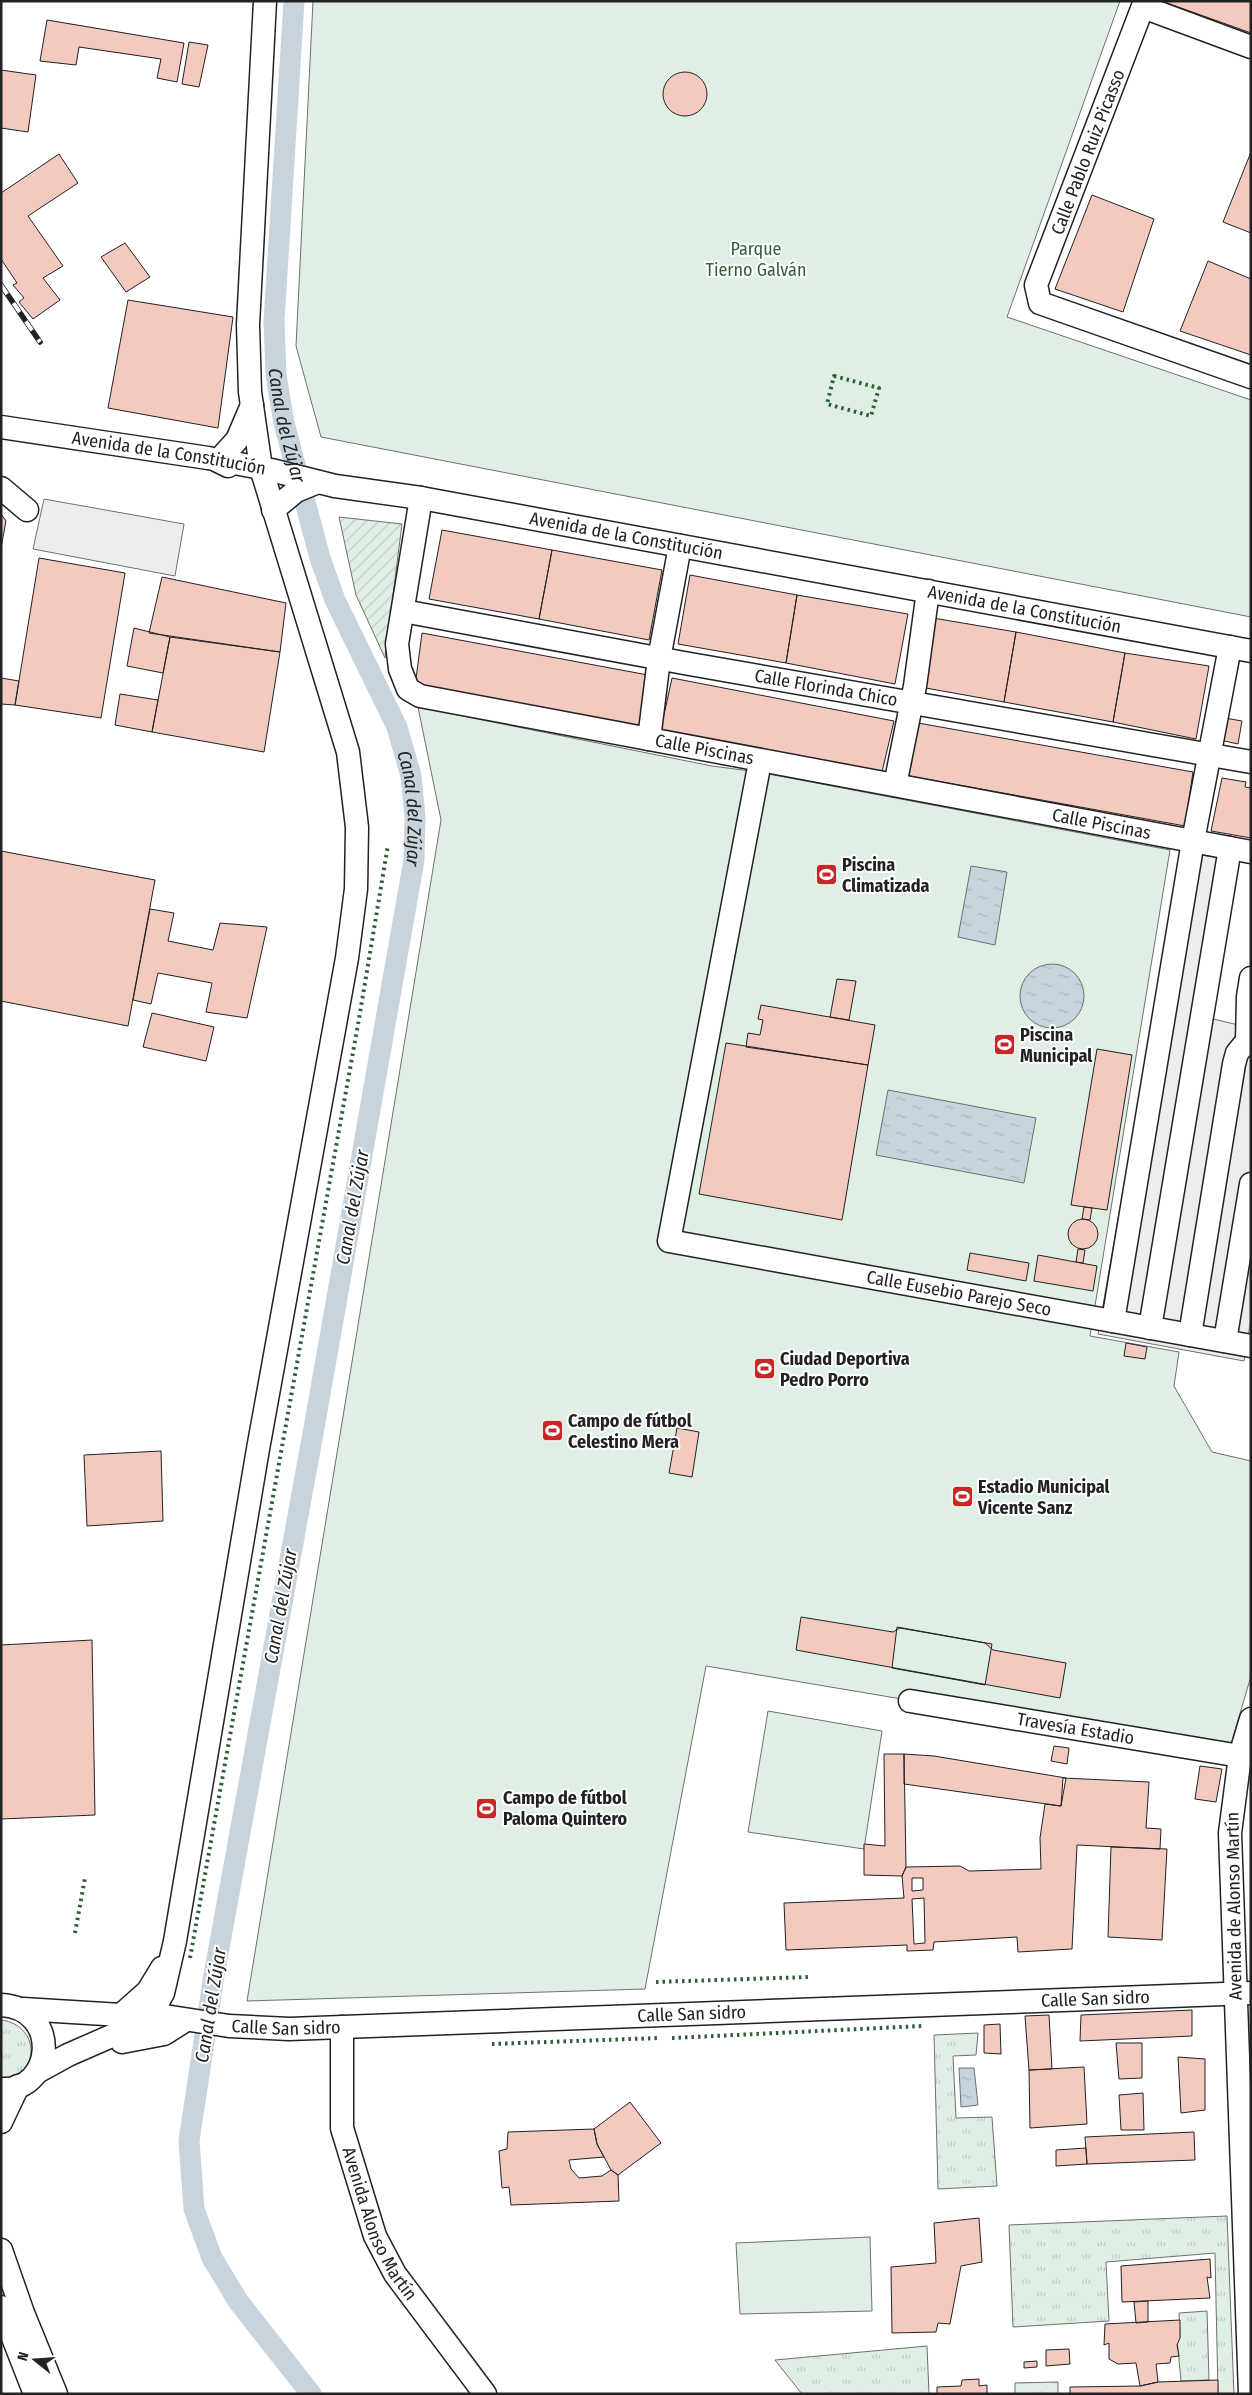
<svg xmlns="http://www.w3.org/2000/svg" width="1252" height="2395" viewBox="0 0 1252 2395" font-family="'Fira Sans Condensed',sans-serif">
  <style>
    .grass { fill: url(#grass-tufts); stroke: #6f6f6f }
    .park { fill: #e0efe3; stroke: #6f6f6f }
    .garden { fill: url(#garden-furrows); stroke: #6f6f6f }
    .parking { fill: #ededed; stroke: #6f6f6f }
    .water { fill: url(#water-ripples); stroke: #6f6f6f }
    .lines { fill: none; stroke-linecap: round; stroke-linejoin: round }
    .canal { stroke: #c7d3dd; stroke-width: 21 }
    .building { fill: #f3c9c0; stroke: #222; fill-rule: evenodd }
    .minor-casing { stroke: #222; stroke-width: 25 }
    .minor { stroke: #fff; stroke-width: 22 }
    .rail-casing { stroke: #222; stroke-width: 5.5 }
    .rail { stroke: #fff; stroke-width: 4; stroke-dasharray: 11; stroke-linecap: butt }
    .hedge { stroke: #2f5e38; stroke-width: 4; stroke-dasharray: 2.5 4; stroke-linecap: butt }
    .labels { text-anchor: middle; stroke-width: 4; stroke-linejoin: round; paint-order: stroke }
    .street-label { font-size: 18px; fill: #222; stroke: #fff }
    .park-label { font-size: 18px; fill: #2f5e38; stroke: #fff }
    .poi-label { font-size: 18px; font-weight: bold; fill: #222; stroke: #fff; text-anchor: start }
    .water-label { font-size: 19px; font-style: italic; fill: #222; stroke: #fff }
  </style>
  <defs>
    <pattern id="grass-tufts" width="24" height="20" patternUnits="userSpaceOnUse" patternTransform="scale(1.25)"><rect width="24" height="20" fill="#e0efe3"/><path d="M3 7l-1-3M5 7V3M7 7l1-3M15 17l-1-3M17 17v-4M19 17l1-3" fill="none" stroke="#c0cdc2"/></pattern>
    <pattern id="garden-furrows" width="10" height="10" patternUnits="userSpaceOnUse" patternTransform="scale(1.25)"><rect width="10" height="10" fill="#e0efe3"/><path d="M-1 1l2-2M0 10L10 0M9 11l2-2" fill="none" stroke="#c0cdc2"/></pattern>
    <pattern id="water-ripples" width="26" height="14" patternUnits="userSpaceOnUse" patternTransform="scale(1.25)"><rect width="26" height="14" fill="#c7d3dd"/><path d="M2 4q2-2 4 0t4 0M15 11q2-2 4 0t4 0" fill="none" stroke="#abb5bd"/></pattern>
  </defs>
  <rect width="100%" height="100%" fill="#fff"/>
  <!-- grass -->
  <path class="grass" d="M1,2020C41,2025 41,2077 1,2079Z
    M978,2033L976,2055L953,2056L956,2118L992,2117L997,2186L938,2189L934,2035Z
    M1227,2216L1234,2394H1218L1215,2253L1106,2262L1109,2321L1013,2327L1009,2225Z
    M1207,2311L1209,2380L1181,2381L1177,2339L1180,2337L1179,2313Z
    M927,2346L929,2394H802L775,2360Z
    M1058,2382V2394H1015V2383Z"/>
  <!-- park -->
  <path class="park" d="M313,1H1120L1007,317L1251,400V617L321,437L296,346Z
    M418,707L712,766L758,772L1170,850L1090,1336L1179,1352L1174,1386L1212,1452L1251,1461V1676L1228,1754L706,1666L645,1989L247,2001L441,820Z
    M768,1711L882,1731L864,1849L748,1832Z
    M870,2237L872,2311L740,2314L736,2243Z"/>
  <!-- garden -->
  <path class="garden" d="M339,517L402,524L385,658L356,595Z"/>
  <!-- parking -->
  <path class="parking" d="M44,499L184,524L175,576L33,549Z
    M1182,852L1233,860L1209,1018L1251,1028V1319L1244,1361L1098,1334Z"/>
  <!-- water -->
  <path class="water" d="M971,866L1007,872L995,945L958,937Z
    M1020 996a32 32 0 1 1 64 0a32 32 0 1 1-64 0Z
    M888,1090L1036,1118L1024,1183L876,1155Z
    M959,2068H974L978,2105L961,2107Z"/>
  <g class="lines">
    <!-- canal -->
    <path class="canal" id="s1" d="M294,1L274,321L276,375L284,423L320,558L335,600L397,727L411,776L415,817L414,860L314,1428L214,1975L189,2141L194,2209L212,2258L238,2301L311,2394"/>
  </g>
  <!-- building -->
  <path class="building" d="M1168,1H1251V33L1167,3Z
    M47,20L184,43L177,82L157,78L161,59L79,47L76,65L40,61Z
    M189,42L208,45L199,87L182,84Z
    M1,70L36,75L28,132L1,128Z
    M663 94a22 22 0 1 1 44 0a22 22 0 1 1-44 0Z
    M1251,152V233L1223,222Z
    M59,154L78,183L28,216L63,266L43,278L60,300L33,319L19,302L24,298L13,285L17,283L1,259V193Z
    M1092,195L1154,219L1123,312L1055,289Z
    M125,243L150,277L126,292L101,257Z
    M1208,261L1251,279V355L1180,331Z
    M128,300L233,317L218,428L108,408Z
    M1,514L6,521L1,548Z
    M442,530L552,550L539,619L429,599Z
    M552,550L662,570L649,640L539,619Z
    M39,558L125,573L101,718L15,705Z
    M690,575L797,595L786,663L678,644Z
    M162,577L286,603L280,652L149,633Z
    M797,595L908,614L895,684L786,663Z
    M933,618L1016,632L1004,702L920,687Z
    M134,628L170,637L163,673L127,666Z
    M1016,632L1125,653L1113,722L1004,702Z
    M422,633L648,675L640,726L415,686Z
    M170,637L280,652L264,752L152,732Z
    M1125,653L1209,666L1196,739L1113,722Z
    M1,678L19,681L15,705L1,704Z
    M672,678L894,721L882,772L660,733Z
    M120,694L158,700L152,732L115,725Z
    M1225,718L1242,721L1238,744L1220,740Z
    M918,723L1193,772L1185,826L909,776Z
    M1222,778L1246,782L1245,787L1251,788V838L1211,831Z
    M1,851L155,880L128,1026L1,1001Z
    M150,909L174,913L168,941L213,950L220,923L267,927L247,1018L206,1012L212,983L158,973L151,1004L133,1000Z
    M837,979L856,981L849,1020L830,1017Z
    M761,1005L875,1025L868,1065L746,1047L748,1033L760,1035L763,1020L758,1019Z
    M152,1013L214,1027L206,1061L143,1047Z
    M726,1043L868,1065L842,1220L699,1194Z
    M1097,1049L1132,1055L1107,1210L1071,1205Z
    M1084,1207L1092,1208L1090,1220L1082,1219Z
    M1068 1234a15 15 0 1 1 30 0a15 15 0 1 1-30 0Z
    M1078,1249L1085,1250L1083,1263L1076,1262Z
    M970,1253L1029,1263L1026,1281L967,1270Z
    M1038,1255L1097,1266L1093,1291L1034,1281Z
    M1126,1343L1147,1347L1145,1359L1124,1356Z
    M677,1428L699,1432L692,1477L669,1473Z
    M161,1451L163,1521L87,1526L84,1455Z
    M801,1617L893,1632L900,1628L985,1643L993,1650L1066,1663L1060,1698L796,1650Z
    M897,1627L992,1644L985,1685L892,1668Z
    M92,1640L95,1815L1,1819V1645Z
    M1054,1746L1069,1748L1067,1764L1051,1761Z
    M884,1754H904L906,1867L902,1876L864,1875V1844L885,1846Z
    M904,1754L934,1756L1066,1778L1061,1806L904,1784Z
    M1200,1766L1222,1769L1216,1802L1195,1799Z
    M1063,1778L1149,1782L1146,1828L1161,1829L1160,1849L1077,1845L1072,1949L1018,1952L1017,1937L934,1942L933,1950L907,1951V1945L786,1950L784,1903L904,1898L902,1876L906,1867L960,1866L969,1871L1041,1869L1040,1838L1045,1804L1061,1806ZM912,1878H923V1890L912,1891ZM924,1898L925,1943L914,1944L912,1899Z
    M1111,1847L1167,1849L1162,1940L1108,1937Z
    M1192,2010V2036L1080,2041L1081,2015Z
    M1049,2015L1052,2069L1029,2070L1025,2016Z
    M1000,2024L1001,2054L984,2053V2025Z
    M1116,2043H1142V2078L1119,2079Z
    M1178,2057L1205,2059V2110L1181,2113Z
    M1084,2067L1087,2124L1030,2128L1029,2070Z
    M1143,2093L1144,2130H1121L1119,2095Z
    M630,2102L661,2143L618,2175L611,2170L597,2144L594,2129Z
    M594,2129L597,2144L604,2157L569,2160L571,2169L579,2178L602,2176L611,2170L618,2175L619,2201L511,2205L509,2187L502,2188L499,2151L507,2149L508,2132Z
    M1194,2132L1195,2160L1087,2164L1085,2137Z
    M1086,2148L1087,2164L1056,2166V2150Z
    M979,2218L982,2262L961,2266L950,2324L938,2323L936,2332L892,2333L891,2267L936,2263L934,2223Z
    M1210,2259L1211,2278L1207,2277L1210,2298L1122,2302L1121,2266Z
    M1148,2301V2322L1136,2323L1134,2302Z
    M1180,2320V2338L1177,2345L1179,2356L1171,2357L1170,2363L1156,2364L1158,2382L1140,2386L1136,2363L1118,2364L1109,2359V2343L1104,2345L1105,2324Z
    M1069,2349L1070,2364L1046,2366V2350Z
    M1037,2361V2367L1024,2368V2362Z
    M979,2379V2386L987,2385V2394H937V2387L961,2386L962,2380Z
    M1218,2380V2394H1070V2387L1140,2386L1158,2382Z"/>
  <g class="lines">
    <defs>
      <g id="minor">
        <path d="M1145,1L1036,285L1040,303L1251,377"/>
        <path d="M1143,7L1251,47"/>
        <path id="s2" d="M1,427L208,458L271,470L335,486L421,498L1251,651"/>
        <path d="M228,466L218,461L237,440L252,405"/>
        <path d="M1,488L27,510"/>
        <path id="s3" d="M421,498L397,644L400,669L408,689L420,696L1251,852"/>
        <path d="M273,510L296,491L318,482"/>
        <path id="s4" d="M403,611L684,663L1251,762"/>
        <path d="M649,739L659,659L680,546"/>
        <path id="s5" d="M758,772L669,1241L1251,1346"/>
        <path d="M895,785L915,686L928,591"/>
        <path d="M1247,1041L1248,997L1251,978"/>
        <path d="M1113,1321L1193,841L1230,647"/>
        <path d="M1150,1328L1230,848"/>
        <path d="M1190,1335L1234,1064L1237,1053L1247,1041"/>
        <path d="M1225,1341L1251,1184"/>
        <path id="s6" d="M910,1701L1240,1756"/>
        <path d="M1,2005C61,2008 55,2092 1,2089"/>
        <path d="M23,2009L121,2015L148,2020"/>
        <path d="M121,2015L148,1991L162,1968"/>
        <path d="M148,2020L163,1993L175,1941L258,1449L347,958L356,889L357,827L348,752L261,468L250,392L248,325L265,1"/>
        <path id="s7" d="M342,2027V2128L375,2236L395,2274L485,2394"/>
        <path d="M122,2042L164,2034L186,2020"/>
        <path id="s8" d="M37,2072L68,2055L148,2020L165,2016L229,2026L289,2029L1251,1993"/>
        <path d="M1,2122L18,2086"/>
        <path d="M1,2250L23,2313L56,2394"/>
        <path d="M1,2307L35,2394"/>
        <path d="M1250,2394L1230,1833L1240,1756L1251,1719"/>
      </g>
    </defs>
    <!-- minor casing -->
    <use href="#minor" class="minor-casing"/>
    <!-- minor -->
    <use href="#minor" class="minor"/>
    <defs>
      <path id="rail" d="M1,285L40,342"/>
    </defs>
    <!-- rail casing -->
    <use href="#rail" class="rail-casing"/>
    <!-- rail -->
    <use href="#rail" class="rail"/>
    <!-- hedge -->
    <path class="hedge" d="M834,376L879,388L871,416L827,404Z
      M75,1933L85,1878
      M190,1958L359,1019L388,845
      M656,1982L808,1977
      M672,2038L922,2026
      M492,2044L659,2038"/>
  </g>
  <!-- icons -->
  <defs>
    <symbol id="stadium-square" viewBox="-11 -11 22 22"><rect x="-9" y="-9" width="18" height="18" rx="4" fill="#c62828" stroke="#fff"/><path d="M0-5a6.5 5 0 1 0 0 10a6.5 5 0 1 0 0-10ZM-3.5-1.8h7v3.6h-7Z" fill="#fff"/></symbol>
  </defs>
  <g fill-rule="evenodd">
    <use href="#stadium-square" x="814" y="862" width="25" height="25"/>
    <use href="#stadium-square" x="992" y="1032" width="25" height="25"/>
    <use href="#stadium-square" x="752" y="1356" width="25" height="25"/>
    <use href="#stadium-square" x="540" y="1418" width="25" height="25"/>
    <use href="#stadium-square" x="950" y="1484" width="25" height="25"/>
    <use href="#stadium-square" x="474" y="1796" width="25" height="25"/>
  </g>
  <g class="labels">
    <!-- street labels -->
    <g class="street-label">
      <text transform="translate(1088 152) rotate(-69)" y="6">Calle Pablo Ruiz Picasso</text>
      <text dy="6" stroke="none"><textPath href="#s2" startOffset="170">Avenida de la Constitución</textPath></text>
      <text dy="6" stroke="none"><textPath href="#s2" startOffset="635">Avenida de la Constitución</textPath></text>
      <text dy="6" stroke="none"><textPath href="#s2" startOffset="1040">Avenida de la Constitución</textPath></text>
      <text dy="6" stroke="none"><textPath href="#s4" startOffset="430">Calle Florinda Chico</textPath></text>
      <text dy="6" stroke="none"><textPath href="#s3" startOffset="498">Calle Piscinas</textPath></text>
      <text dy="6" stroke="none"><textPath href="#s3" startOffset="902">Calle Piscinas</textPath></text>
      <text dy="6" stroke="none"><textPath href="#s5" startOffset="772">Calle Eusebio Parejo Seco</textPath></text>
      <text dy="6" stroke="none"><textPath href="#s6" startOffset="168">Travesía Estadio</textPath></text>
      <text transform="translate(1234 1906) rotate(-91)" y="6">Avenida de Alonso Martín</text>
      <text dy="6" stroke="none"><textPath href="#s8" startOffset="1072">Calle San sidro</textPath></text>
      <text dy="6" stroke="none"><textPath href="#s8" startOffset="668">Calle San sidro</textPath></text>
      <text dy="6" stroke="none"><textPath href="#s8" startOffset="262">Calle San sidro</textPath></text>
      <text dy="6" stroke="none"><textPath href="#s7" startOffset="204">Avenida Alonso Martín</textPath></text>
    </g>
    <!-- park labels -->
    <g class="park-label">
      <text x="756" y="255">Parque<tspan x="756" dy="21">Tierno Galván</tspan></text>
    </g>
    <!-- poi labels -->
    <g class="poi-label">
      <text x="842" y="871">Piscina<tspan x="842" dy="21">Climatizada</tspan></text>
      <text x="1020" y="1041">Piscina<tspan x="1020" dy="21">Municipal</tspan></text>
      <text x="780" y="1365">Ciudad Deportiva<tspan x="780" dy="21">Pedro Porro</tspan></text>
      <text x="568" y="1427">Campo de fútbol<tspan x="568" dy="21">Celestino Mera</tspan></text>
      <text x="978" y="1493">Estadio Municipal<tspan x="978" dy="21">Vicente Sanz</tspan></text>
      <text x="503" y="1804">Campo de fútbol<tspan x="503" dy="21">Paloma Quintero</tspan></text>
    </g>
    <!-- water labels -->
    <g class="water-label">
      <text dy="7" stroke="none"><textPath href="#s1" startOffset="426">Canal del Zújar</textPath></text>
      <text dy="7" stroke="none"><textPath href="#s1" startOffset="832">Canal del Zújar</textPath></text>
      <text transform="translate(352 1207) rotate(-80)" y="7">Canal del Zújar</text>
      <text transform="translate(280 1606) rotate(-80)" y="7">Canal del Zújar</text>
      <text transform="translate(210 2005) rotate(-81)" y="7">Canal del Zújar</text>
    </g>
  </g>
  <!-- border -->
  <rect width="1252" height="2395" fill="none" stroke="#222222" stroke-width="5"/>
  <!-- north arrow -->
  <g transform="translate(35 2360) rotate(287)" stroke="#ffffff" stroke-width="4" paint-order="stroke">
  <path d="M0-4L9 19L0 12L-9 19Z" fill="#222222"/>
  <text y="-8" font-size="14" font-weight="bold" text-anchor="middle" fill="#222222">N</text>
  </g>
</svg>
